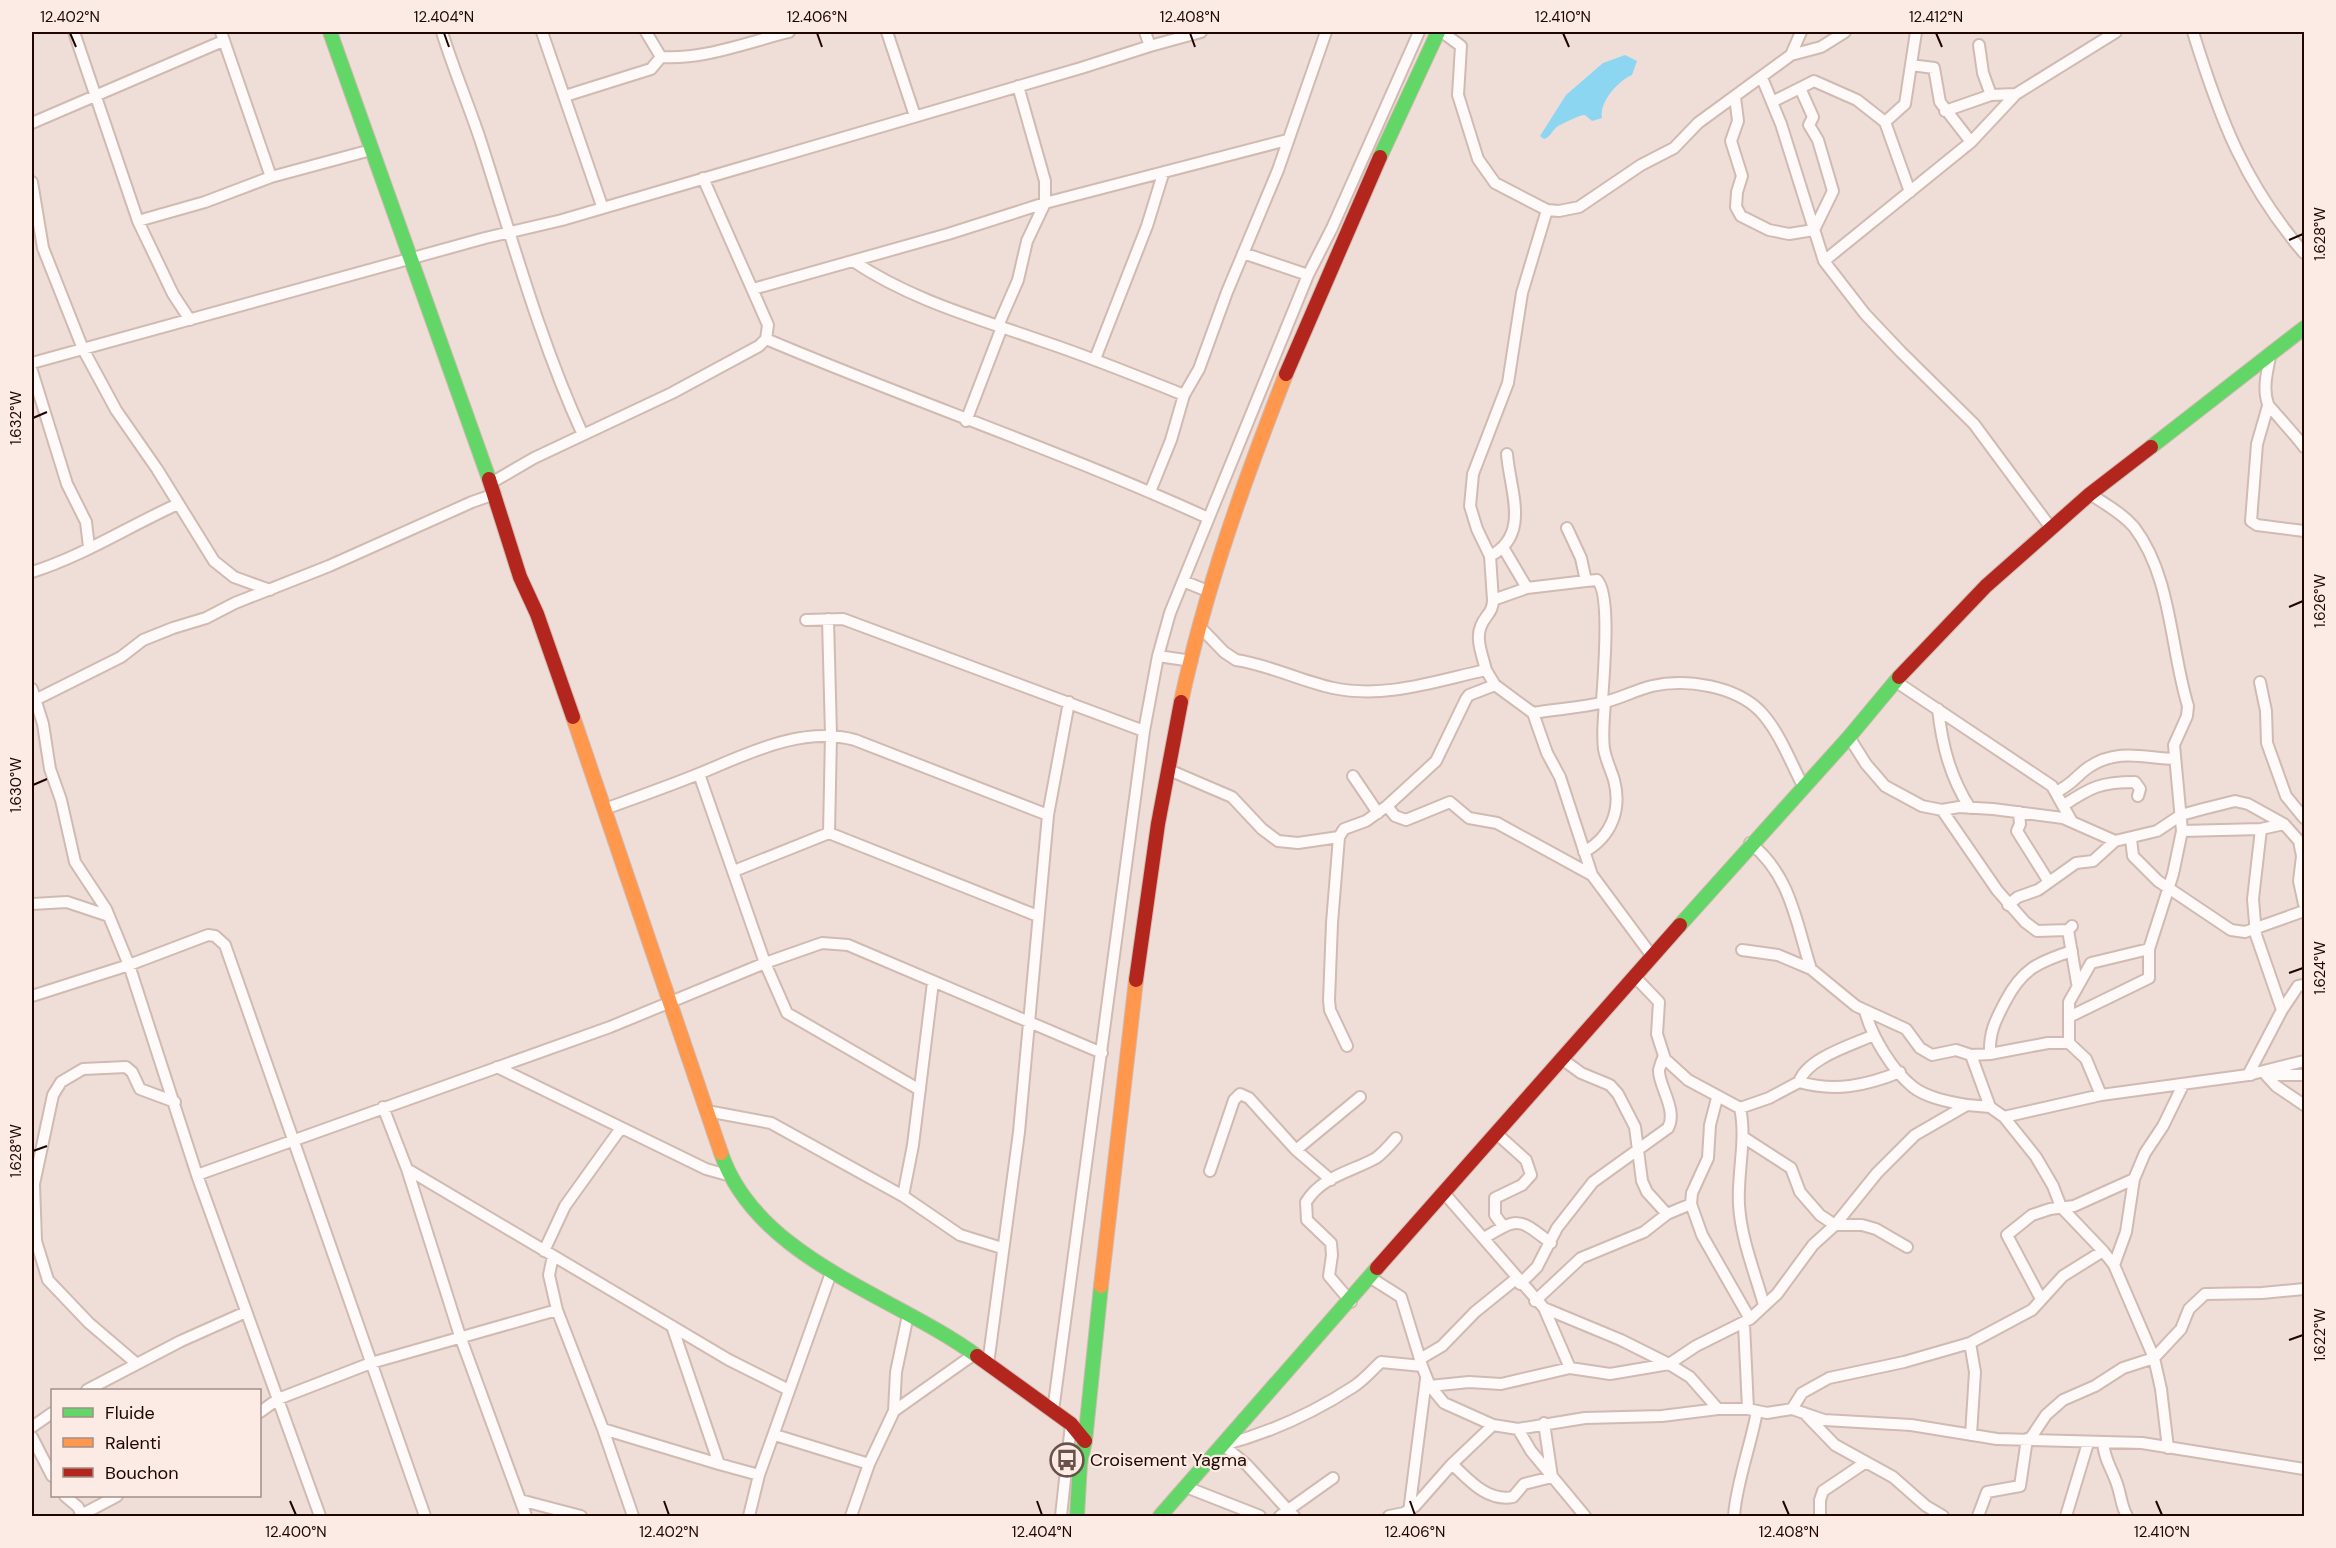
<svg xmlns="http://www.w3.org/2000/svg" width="2336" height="1548" viewBox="0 0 2336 1548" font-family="'DM Sans',sans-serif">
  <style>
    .water { fill: #8cd6f1 }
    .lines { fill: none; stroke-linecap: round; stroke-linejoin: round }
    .street-casing { stroke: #d0bab1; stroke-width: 14 }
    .fast-casing { stroke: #d0bab1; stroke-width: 16 }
    .slow-casing { stroke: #d0bab1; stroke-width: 16 }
    .jam-casing { stroke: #d0bab1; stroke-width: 16 }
    .street { stroke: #fdfaf9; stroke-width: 10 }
    .fast { stroke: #63d668; stroke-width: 14 }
    .slow { stroke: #ff974d; stroke-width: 14 }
    .jam { stroke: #b3261e; stroke-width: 14 }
    .ticks { fill: none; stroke: #1f0600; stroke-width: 2 }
    .labels { text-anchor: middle; stroke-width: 4.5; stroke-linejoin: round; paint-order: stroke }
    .poi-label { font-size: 18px; fill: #1f0600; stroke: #fbebe4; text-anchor: start }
    .neatline { fill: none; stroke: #1f0600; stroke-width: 2 }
    .ticks-label { font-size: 15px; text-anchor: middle; fill: #1f0600 }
  </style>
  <rect width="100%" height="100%" fill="#efded7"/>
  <!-- water -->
  <path class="water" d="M1625,55L1637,61L1632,75C1618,81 1599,102 1602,118L1592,121L1585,115C1579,115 1564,123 1558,126C1552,130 1551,137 1544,139L1540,136L1566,95L1603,63Z"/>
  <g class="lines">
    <defs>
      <path id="street" d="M74,32L138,221L173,294L190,320
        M221,32L271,177
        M442,32C453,68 468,103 480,139C512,238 539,339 583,435
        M542,32L602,206
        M646,32L661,57
        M887,32L915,116
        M1442,32L1461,46L1458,95L1478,159L1495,183L1547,210L1559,211L1579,207L1641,165L1674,148L1698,123L1791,55L1801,32
        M2193,32C2220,119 2244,183 2304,253
        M1979,45L1983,73L1991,95
        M1150,46L1201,32
        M1791,55L1821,47L1845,32
        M1911,65L1934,68L1940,102L1971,142
        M1762,78L1781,124L1824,261L1865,314L1901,352L1974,424L2051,528
        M565,96L651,69L661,57C703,60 748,42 789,32
        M1735,97L1738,121L1731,141L1742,176L1737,192L1736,207L1741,216L1769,230L1789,234L1814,230L1833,191L1818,140L1809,125L1813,117L1800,88
        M1772,102L1814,81L1857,100L1885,122L1910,192
        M1945,111L1991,95L2016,94
        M1885,122L1905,104L1916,32
        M32,123L223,41
        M32,182L43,248L83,349L116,410L157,469L214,561L234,577L270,590
        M138,221L205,202L271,177L371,150
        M1243,253L1308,275
        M853,261C911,300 977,318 1042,341C1090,357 1137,376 1184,395
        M1824,261L1971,142L2016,94L2116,32
        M753,289L948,234L1045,203L1287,140
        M998,326L1018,280L1027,241L1045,203V181L1018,86
        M766,339C912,401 1064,452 1208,518
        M2271,352C2268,368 2262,388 2268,404C2269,407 2299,439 2304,447
        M1095,359L1147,226L1163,174
        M32,363L485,238L562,220L1081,68L1150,46L1145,32
        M32,371L67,484L86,522L89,547
        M2268,406L2257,444L2251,521L2257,525L2304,531
        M966,421L1002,327
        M1507,454C1510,491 1531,535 1490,556L1493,600L1527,588L1586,581
        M491,483L534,458L672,393L759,346L766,339L768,325L703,178
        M1150,492L1171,440L1184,395L1199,369L1227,292L1278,170L1326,32
        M1567,528L1581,558L1586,581L1597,580C1612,594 1603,680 1602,702
        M1504,549L1527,588
        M1490,556L1477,529L1470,506L1473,474L1508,383L1522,293L1547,210
        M32,572C83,556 129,526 178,504
        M1183,581L1308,275L1332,228L1419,32
        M828,619L831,735L829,833L1038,916
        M806,620L843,619L1144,731
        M1200,627L1224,652L1236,660C1270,665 1300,681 1333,688C1386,699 1435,681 1486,670L1495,685L1533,713L1547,753L1560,777L1592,875L1652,956
        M1158,656L1170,613L1183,581L1210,592
        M1486,670C1483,657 1475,639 1481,626C1485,615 1493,613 1493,600
        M1895,681L2052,786L2071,820
        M2260,682L2266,711L2267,743L2286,796L2304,818
        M32,689L43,724L50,769L61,800L75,862L106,909L129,965L197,1175L320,1516
        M35,700L121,657L143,640L173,628L206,618L235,603L329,566L472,502L495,494
        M1938,709C1942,745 1950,777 1970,808
        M1533,713C1556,709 1581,708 1605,702C1621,698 1636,690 1652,686C1686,678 1735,686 1760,711C1779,731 1790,761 1803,786
        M1849,737L1866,764L1885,786L1922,806L1942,810L1959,807L1993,809L2063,818L2115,841L2157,831L2181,815L2203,809L2235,801L2248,804L2284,824L2299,841L2302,856L2299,881L2304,904
        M1169,770L1232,797L1262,829L1278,841L1298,843L1339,837
        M1353,776L1378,813
        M2056,792C2073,784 2077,775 2089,767C2118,748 2144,758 2175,759
        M2064,805C2091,787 2101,782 2135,782L2140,789L2138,796
        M1387,806L1395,816L1406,820L1450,802L1469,818L1497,823L1592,875
        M605,809C635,798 666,787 696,775C745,755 801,725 855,740L1048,815
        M1942,810L1997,890L2025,922L2037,931L2068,930
        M2019,812L2020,824L2017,831L2049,882
        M2261,829L2253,899L2256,935L2282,1010
        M2182,831L2261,829L2284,824
        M2131,839L2133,856L2158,881L2231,930L2245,932L2304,911
        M1750,843C1791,875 1796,923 1811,969
        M1584,852C1611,837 1622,810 1614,780C1611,770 1606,760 1604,749C1602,734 1604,717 1605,702
        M734,871L829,833
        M32,904L67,902L109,916
        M2008,905L2018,897L2038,890L2076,863L2093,861L2115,841
        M2072,926L2068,930L2077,983
        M1742,950L1778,955L1811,969L1856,1006L1906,1029L1920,1048L1932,1055L1956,1050L1971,1055L1990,1054L2048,1043H2069L2086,1059L2101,1095
        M1635,977L1659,1002L1657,1034L1665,1059L1688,1080L1740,1108L1769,1098L1799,1082C1807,1058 1852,1045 1874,1035
        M32,996L129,965L208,935L215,936L225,945L425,1516
        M1865,1011C1872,1037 1892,1070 1913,1087C1927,1098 1950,1102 1967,1105
        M2069,1017L2149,978V949L2173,874L2182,831L2174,745L2187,716L2188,706C2170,648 2172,577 2134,527C2122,513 2105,504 2090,494
        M2069,1043V1002L2091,963L2149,949
        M1347,1046L1330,1010L1329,1000L1332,923L1339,837L1344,829L1366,821L1387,806L1436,761L1466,699L1469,695L1495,685
        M1990,1054C1989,1033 1995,1021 2005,1002C2022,969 2038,962 2072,951
        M1971,1055L1990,1107
        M1562,1059L1581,1073L1610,1085L1618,1094L1635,1127L1642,1181L1647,1192L1667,1214
        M497,1067L706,1169L731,1176
        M2251,1075H2248L2282,1010L2298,986L2304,985
        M2266,1075L2276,1086L2304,1105
        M2267,1075H2304
        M1799,1082C1835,1092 1865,1086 1900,1072
        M920,1090L787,1013L765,963L822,943L848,945L1102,1053
        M1717,1098L1710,1125L1708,1158L1692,1193L1691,1204L1702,1235L1750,1319
        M383,1107L407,1169L460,1336L526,1516
        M1740,1108C1747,1140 1737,1173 1739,1205C1741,1239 1755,1273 1764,1305
        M707,1111L771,1123L903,1196L960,1235L1002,1248
        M2004,1117L2036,1157L2053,1186L2061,1207L2103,1251
        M1497,1134L1526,1160L1531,1175L1522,1185L1495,1198V1215L1503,1226
        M1743,1137L1791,1168L1800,1192L1820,1215L1835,1225H1862L1876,1229L1907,1247
        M1296,1150L1360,1097
        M407,1169L729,1360L789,1390
        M1210,1171L1234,1100L1240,1094L1249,1098L1296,1150L1331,1180
        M197,1175L610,1027L765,963L699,774
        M1444,1193L1544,1308L1621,1340L1669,1364L1690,1377L1718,1409
        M903,1196L913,1145L933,982
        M1484,1238C1520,1216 1519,1219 1551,1243
        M544,1251L565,1206L621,1128
        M553,1256L549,1275L557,1310L603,1429L633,1516
        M2114,1265L2126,1232L2134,1179L2145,1153L2163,1126L2183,1085
        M1371,1278L1401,1297L1420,1359
        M1520,1284L1537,1267L1557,1228L1593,1182L1668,1128C1678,1110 1658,1085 1659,1070C1660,1066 1662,1060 1664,1056
        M2041,1299L2007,1235L2032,1215L2050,1209L2074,1206L2134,1179
        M1535,1301L1581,1258L1644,1232L1667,1214L1691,1204
        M1351,1302L1329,1276L1332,1255L1331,1243L1307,1220L1306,1202C1322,1176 1351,1172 1376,1158C1383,1153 1390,1145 1396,1138
        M1544,1308L1570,1368
        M1744,1324L1748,1409
        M1970,1343L1975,1372L1971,1435
        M137,1364L89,1323L48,1280L36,1241L34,1184L53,1095L61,1082L83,1069L126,1067L132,1072L140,1089L175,1102
        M988,1364L1019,1132L1048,815L1069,702
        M1422,1366L1420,1359L1442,1346L1475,1312L1517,1278
        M1430,1386L1469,1382L1501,1384L1570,1368L1610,1374L1669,1364L1696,1346L1750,1319L1777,1294L1813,1245L1835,1225L1877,1173L1915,1135L1967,1105L1990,1107L2004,1117L2101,1095L2248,1075L2304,1061
        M87,1390L181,1341L246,1312
        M1792,1409L1802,1393L1829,1378L1904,1362L1970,1343L2032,1310L2063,1276L2103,1251L2114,1265L2154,1358L2161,1389L2168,1448
        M894,1411L896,1372L908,1315
        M1053,1411L1144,731L1158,656L1192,661
        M260,1412L278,1399L371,1363L557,1310
        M1807,1416L1835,1445L1893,1477L1926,1506L1943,1516
        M32,1427L52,1413
        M603,1429L719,1464L672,1326
        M1518,1429L1531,1451L1585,1516
        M775,1435L869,1464
        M32,1437L52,1476
        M2030,1439L2046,1415L2063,1400L2095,1386L2123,1368L2154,1358L2181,1329L2189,1309L2205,1294L2262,1293L2304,1289
        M2103,1442C2104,1459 2112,1469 2117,1484C2121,1495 2121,1506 2127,1516
        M1223,1445C1269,1433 1313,1413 1353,1387C1364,1380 1372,1370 1381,1362L1422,1366L1430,1386L1444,1403L1493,1425L1518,1429L1585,1418L1662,1416L1718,1409H1748L1767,1413L1792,1409L1824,1420L1911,1425L1997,1439L2142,1443L2304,1469
        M1223,1445L1247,1465L1288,1510L1333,1478
        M719,1464L759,1475
        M1452,1464C1469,1480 1487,1502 1513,1497L1524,1484L1552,1477L1544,1423
        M1186,1487L1260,1516
        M65,1496L78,1507L82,1516
        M520,1500L581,1516
        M1409,1512L1426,1379
        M83,1514L117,1496
        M749,1516L759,1475L831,1273
        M851,1516L869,1464L894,1411L973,1355
        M1061,1516L1071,1424
        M1280,1516L1288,1510L1294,1516
        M1389,1516L1404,1513L1415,1506L1452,1464L1493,1425
        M1734,1516C1736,1484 1751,1445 1757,1411
        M1820,1516V1500L1823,1491L1866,1462
        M1978,1516L1987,1492L2020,1486L2027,1439
        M2066,1516L2088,1443"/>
      <path id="fast" d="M330,32L489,479
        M1380,157L1438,32
        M2151,447L2304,328
        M1680,925L1849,737L1899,677
        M721,1153C757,1259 894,1295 977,1356
        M1077,1516L1080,1464L1085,1441L1101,1286
        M1160,1516L1377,1268"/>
      <path id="slow" d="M1181,702C1205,590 1244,481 1286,374
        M573,717L721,1153
        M1101,1286L1136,980"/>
      <path id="jam" d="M1286,374L1380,157
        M489,479L520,577L537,614L573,717
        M1899,677L1986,586L2090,494L2151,447
        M1136,980L1158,824L1181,702
        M1377,1268L1680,925
        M977,1356L1071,1424L1085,1441"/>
    </defs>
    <!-- street casing -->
    <use href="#street" class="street-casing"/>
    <!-- fast casing -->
    <use href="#fast" class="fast-casing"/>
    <!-- slow casing -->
    <use href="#slow" class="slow-casing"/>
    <!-- jam casing -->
    <use href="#jam" class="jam-casing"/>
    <!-- street -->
    <use href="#street" class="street"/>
    <!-- fast -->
    <use href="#fast" class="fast"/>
    <!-- slow -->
    <use href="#slow" class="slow"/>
    <!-- jam -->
    <use href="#jam" class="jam"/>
  </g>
  <!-- ticks -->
  <path class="ticks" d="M70,33L76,47M444,33L449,47M817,33L822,47M1190,33L1195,47M1563,33L1569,47M1936,33L1942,47M2289,240L2303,234M33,418L47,412M2289,607L2303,601M33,785L47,779M2289,973L2303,968M33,1151L47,1146M2289,1340L2303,1335M290,1501L296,1515M664,1501L669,1515M1037,1501L1042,1515M1410,1501L1415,1515M1783,1501L1789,1515M2156,1501L2162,1515"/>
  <!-- icons -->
  <defs>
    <symbol id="bus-ring" viewBox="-11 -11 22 22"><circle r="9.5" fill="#fbebe4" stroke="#68524b" stroke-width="1.5"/><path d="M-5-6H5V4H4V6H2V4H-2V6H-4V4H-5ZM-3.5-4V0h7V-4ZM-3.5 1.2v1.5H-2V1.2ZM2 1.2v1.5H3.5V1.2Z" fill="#68524b"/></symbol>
  </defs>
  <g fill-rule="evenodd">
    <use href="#bus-ring" x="1048" y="1441" width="38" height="38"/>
  </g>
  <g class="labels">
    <!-- poi labels -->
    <g class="poi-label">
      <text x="1090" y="1466">Croisement Yagma</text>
    </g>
  </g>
  <!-- border -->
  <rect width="2336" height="1548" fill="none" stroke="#fbebe4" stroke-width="66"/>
  <!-- legend -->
  <rect x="51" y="1389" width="210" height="108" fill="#fbebe4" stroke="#a38f89" stroke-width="1.5"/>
  <rect x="63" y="1408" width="30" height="9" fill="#63d668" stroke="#a38f89" stroke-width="1.5"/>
  <text x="105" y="1419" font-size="18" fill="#1f0600">Fluide</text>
  <rect x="63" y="1438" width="30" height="9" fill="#ff974d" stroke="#a38f89" stroke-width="1.5"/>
  <text x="105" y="1449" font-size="18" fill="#1f0600">Ralenti</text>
  <rect x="63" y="1468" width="30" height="9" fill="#b3261e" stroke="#a38f89" stroke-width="1.5"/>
  <text x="105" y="1479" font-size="18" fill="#1f0600">Bouchon</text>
  <rect x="33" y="33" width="2270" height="1482" class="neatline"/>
  <g class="ticks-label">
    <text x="70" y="22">12.402°N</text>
    <text x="444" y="22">12.404°N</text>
    <text x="817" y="22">12.406°N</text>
    <text x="1190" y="22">12.408°N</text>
    <text x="1563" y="22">12.410°N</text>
    <text x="1936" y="22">12.412°N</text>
    <text transform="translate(2320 234) rotate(-90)" y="5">1.628°W</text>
    <text transform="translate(16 418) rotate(-90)" y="5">1.632°W</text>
    <text transform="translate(2320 601) rotate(-90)" y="5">1.626°W</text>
    <text transform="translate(16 785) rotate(-90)" y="5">1.630°W</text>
    <text transform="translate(2320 968) rotate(-90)" y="5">1.624°W</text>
    <text transform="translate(16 1151) rotate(-90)" y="5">1.628°W</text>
    <text transform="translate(2320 1335) rotate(-90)" y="5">1.622°W</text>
    <text x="296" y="1537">12.400°N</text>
    <text x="669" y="1537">12.402°N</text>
    <text x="1042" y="1537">12.404°N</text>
    <text x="1415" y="1537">12.406°N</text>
    <text x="1789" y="1537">12.408°N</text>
    <text x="2162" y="1537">12.410°N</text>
  </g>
</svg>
